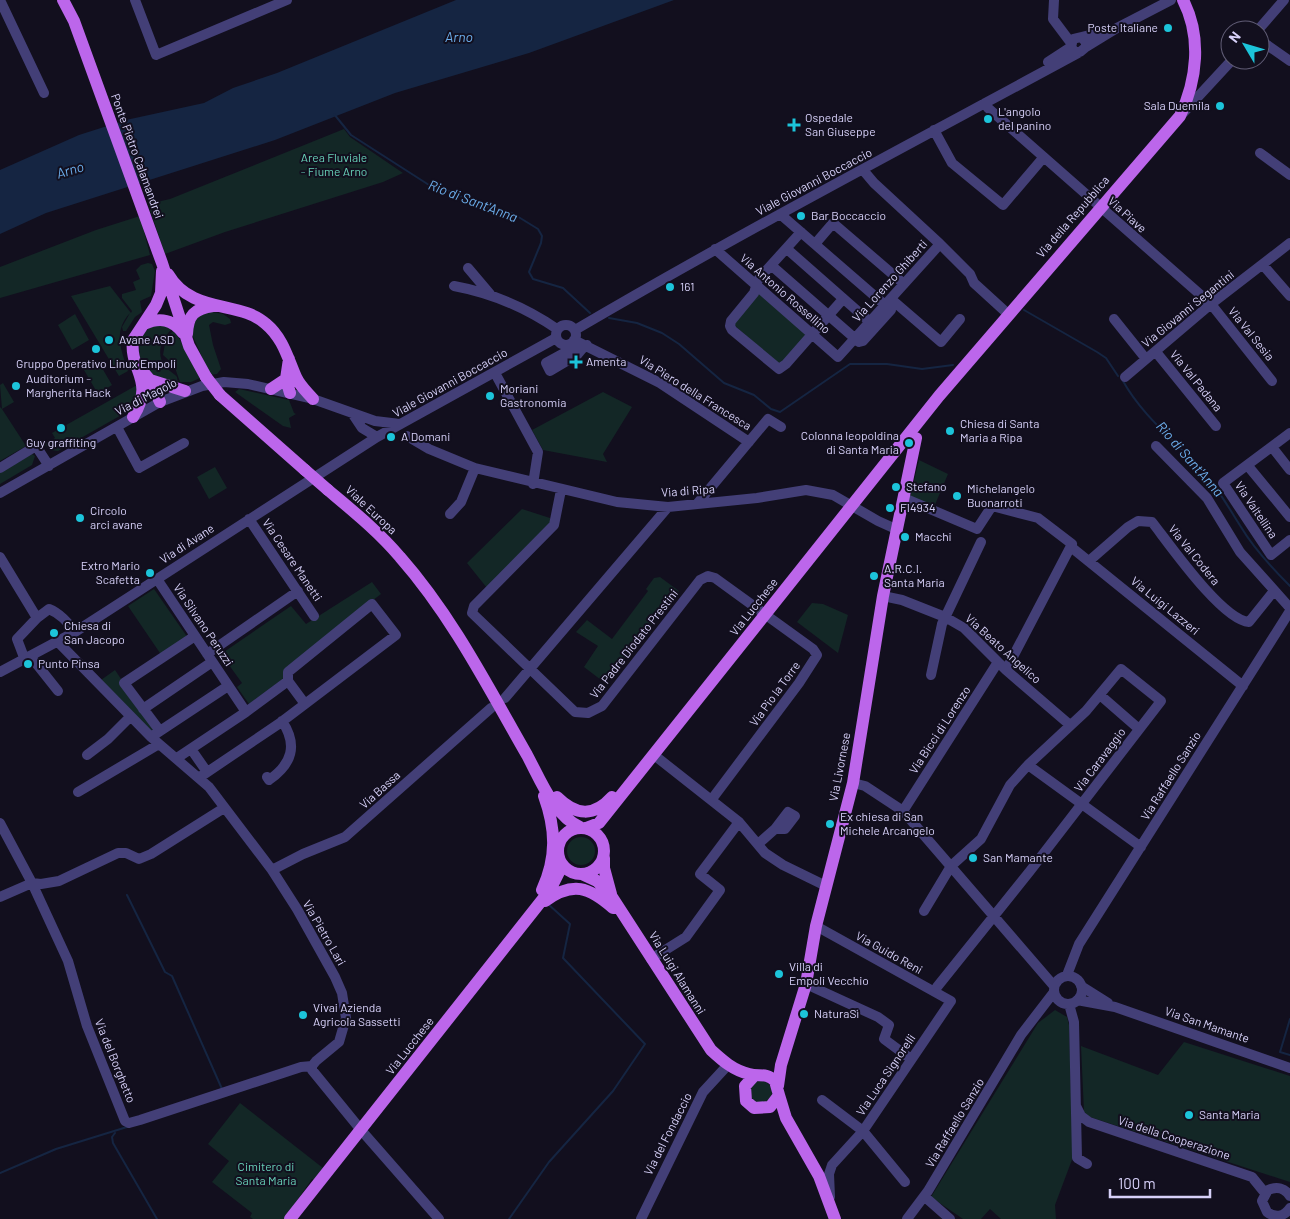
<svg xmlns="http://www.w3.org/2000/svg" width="1290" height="1219" viewBox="0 0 1290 1219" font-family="Barlow,sans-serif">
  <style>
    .green { fill: #132726 }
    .water { fill: #152542 }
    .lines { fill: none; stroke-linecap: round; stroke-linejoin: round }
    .stream { stroke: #152542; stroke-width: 2 }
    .minor { stroke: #433f77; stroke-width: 10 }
    .major { stroke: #bc66eb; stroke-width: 12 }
    .major-bridge { stroke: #bc66eb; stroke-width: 12 }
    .poi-dot { fill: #1cc4da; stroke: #120f1e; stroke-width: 2 }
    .labels { text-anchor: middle; stroke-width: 4; stroke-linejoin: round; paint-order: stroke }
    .poi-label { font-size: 12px; fill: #d7d1f9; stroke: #120f1e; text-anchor: start }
    .street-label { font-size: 12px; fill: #d7d1f9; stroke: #120f1e }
    .park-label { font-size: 12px; fill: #67cfb7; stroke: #120f1e }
    .water-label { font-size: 14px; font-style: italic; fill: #6caeec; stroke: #120f1e }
  </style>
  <rect width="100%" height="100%" fill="#120f1e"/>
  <!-- green -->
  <path class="green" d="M344,129L350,137L403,173L383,182L225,232L165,254L148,204L170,199Z
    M140,216L150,255L0,298V267L96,230Z
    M148,263L152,264L155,271L151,296L140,301L142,312L135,317L126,331H123L122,327L130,313C113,331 121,350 128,371L119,376L71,296L110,286L131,313L132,311L122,298V294L136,290L133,282L140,279L136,270L141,265Z
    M759,291L808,336L779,366L732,323Z
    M206,311L223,314L230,319L231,323L225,325L213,322L209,325L213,345L221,369L217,374L210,375L191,332L192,321Z
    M75,314L89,340L72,350L58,325Z
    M156,324L173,328C162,338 155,353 165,366C168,371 173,372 177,377L178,383C170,381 161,380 154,376C134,363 134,333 156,324Z
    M173,331L179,338L200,378L191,382H180L174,365L163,355L166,338Z
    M98,361L112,385L98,394L84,370Z
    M3,383L14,402L2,409L26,446L0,461V407L2,409L0,385Z
    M137,385L138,390L132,409L58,451L50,450L44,444L55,438L52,433Z
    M239,389L289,400L294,413L296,414L289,418L291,428L283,426L235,392Z
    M603,392L632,407L603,454L607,462L543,450L532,430Z
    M32,454L35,456L32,465L0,484V473Z
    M919,460L948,474L934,507L910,497Z
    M215,467L227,488L209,499L197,477Z
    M522,509L550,518V525L487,588L467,563Z
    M660,577L679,591L605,683L584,667L598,646L576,632L587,620L612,639L648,591L646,589L654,578Z
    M372,582L381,594L284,669V678L249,704L237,687L242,683L221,654L291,606L306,624Z
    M154,589L188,638L162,656L128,606Z
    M812,603L823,604L848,615L838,653L797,622Z
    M115,670L155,729L151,732L101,680Z
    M567 851a14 14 0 1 1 28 0a14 14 0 1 1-28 0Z
    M1055,1010L1067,1017L1069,1025L1073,1157L1055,1205L1056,1219H1001L990,1209L981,1219H963L931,1197L1038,1023Z
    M1184,1042L1290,1076V1182L1090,1117L1084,1112L1081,1046L1158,1075Z
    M750 1092a11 11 0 1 1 22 0a11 11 0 1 1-22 0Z
    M240,1103L323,1168L314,1180L312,1179L284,1219H253L250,1217L252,1213L212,1182L229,1161L208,1144Z"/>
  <!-- water -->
  <path class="water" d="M456,0H674L529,53L395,93L275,140L46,213L0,234V170L79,135L126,120L204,103L233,88L277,73Z"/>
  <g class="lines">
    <!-- stream -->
    <path class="stream" d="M334,114L351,135L429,185L452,192L480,206L512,213L538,229L542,236L541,243L529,272L533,279L563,288L590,313
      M1024,310L1097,352L1106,358L1118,376
      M609,318L637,323L662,333L679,344L724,383L754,395L771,409L780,412L850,364H887L922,369L953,365
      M1123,381C1144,419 1182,446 1209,479C1222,495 1230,510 1241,527C1254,549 1272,568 1290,586
      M127,895L165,972L172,976L222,1089
      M1290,1019L1280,1052L1290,1055
      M115,1133L112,1137L113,1143L157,1219
      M0,1173L56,1149L127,1127
      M509,1219L549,1162L613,1091L645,1044L563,958L570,924L548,904"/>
    <!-- minor -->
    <path class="minor" d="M0,0L44,93
      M135,0L156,55L287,0
      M1054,0L1053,19L1071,43
      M1258,30L1284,0
      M1082,38L1086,42V47L1080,52H1075L1071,47L1073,39L1106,31
      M1260,40L1290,61
      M1086,47L1117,28L1171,0
      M1048,62L1071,47
      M985,103L988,108L1211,304L1272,381
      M1183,113L1232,60
      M934,130L952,163L1003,205L1043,158
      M1260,153L1290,175
      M863,170L874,183L940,244L970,274L974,283L1008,314
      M780,214L885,305
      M801,232L764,273L758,280L754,293L731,321L730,326L732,330L779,369L786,364L843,299
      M815,244L833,223L904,284
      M715,249L838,357L940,244
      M787,249L870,322
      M1263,265L1290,296
      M772,266L859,342L863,341L891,310V299
      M468,268L490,294
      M454,286C492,293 525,307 557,329
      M891,299L941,342L960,319
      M1114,319L1146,359
      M556 335a10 10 0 1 1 20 0a10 10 0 1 1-20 0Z
      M575,330C740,233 910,144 1078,53
      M574,340L660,383L749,442
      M582,349L577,355L550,371L546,363L568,351L582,349L587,345
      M1156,352L1216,426
      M495,373L538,452L533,484
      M1125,377L1211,304L1290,243
      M352,413L362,428L377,437
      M117,427L139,468L184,443
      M1290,433L1223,483L1271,555L1290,540
      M407,436L429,449L475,468L617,502L668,507L757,498L806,490L833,495L878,521L898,530
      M1156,446L1207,498L1240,552L1290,608
      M1272,447L1290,470
      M1248,466L1290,517
      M0,468L36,446L49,466
      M561,490L554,525L474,606L472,613L575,712L588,713L602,706L700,580L708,576L715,578L813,649L817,655L799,683L712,799
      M0,493L160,402L202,386L224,382L248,384L313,399L375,421L400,424
      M904,498L977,529L992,506L1038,518L1072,544L1006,670
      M697,504L768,419L781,427
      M450,514L461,502L475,468
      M249,519L314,616
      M1071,547L1243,686
      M0,557L37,618L17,639L25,660
      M1089,561L1128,527L1138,521L1152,522C1170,545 1222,620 1249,622L1273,592
      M157,579L246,712L288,681
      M883,596L902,600L945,617L964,628L1006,670L1070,725
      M37,618L49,609C59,613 69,623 75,632
      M58,642L151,737L209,787L272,870L297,909L335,977L342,993L346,1018L339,1042L316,1061L312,1066V1070L361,1130L439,1219
      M207,654L298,591
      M31,657L58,691
      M0,672L75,632L377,437L556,338
      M931,675L942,624L981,542
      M288,681L305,704
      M1100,695L1139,729
      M505,698L668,507
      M143,709L212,662
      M160,731L124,683L195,636
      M154,735L228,686
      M191,749L207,772
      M87,755L108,739L130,717
      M654,755L739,822L765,853L783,865L826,886
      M177,758L246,712
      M1028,765L1141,847
      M200,777L280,723L396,635L372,604L288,672V681
      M267,777L269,780C292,764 298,745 282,721
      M853,783L865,786L903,811L1054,986
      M78,792L159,744
      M903,811L998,662
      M0,823L32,883L68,961L87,1026L125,1121L129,1123L140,1120L301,1067L312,1066
      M758,844L775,829L788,812L795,816L785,829H775
      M272,870L303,854L345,837L491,708
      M0,897L32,883L41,884L59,881L118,853H126L139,859L151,854L224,808
      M924,911L951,866L981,839L1010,785L1028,765L1086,711L1121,669L1161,701L1030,871L937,987
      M816,926L951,1001L863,1131L832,1165L829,1174L830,1197
      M651,959L686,937L720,890L700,874L739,822
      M1067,975L1079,944L1290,611
      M1054 990a14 14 0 1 1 28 0a14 14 0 1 1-28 0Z
      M806,984L878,1017L889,1025L884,1039L911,1059
      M1081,986L1108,1003
      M1077,1000L1115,1007L1290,1068
      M1069,1004L1074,1022L1077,1158L1087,1164
      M822,1100L863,1131L905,1182
      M1076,1106L1081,1116L1089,1122L1252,1177L1265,1193
      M1290,1196C1285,1188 1277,1186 1268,1190L1262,1201L1267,1212C1275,1218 1284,1217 1290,1208
      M925,1197L950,1219
      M641,1219L703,1092L726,1067
      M907,1219L928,1191L1021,1035L1054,992"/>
    <!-- major -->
    <path class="major" d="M63,0L74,21L162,263L189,346L206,377
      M168,274C192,315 240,300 266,324C283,338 288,359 296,377C300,386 307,392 313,399
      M144,324C160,317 172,319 183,333
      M187,334C188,315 194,309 213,306
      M289,359L286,379L290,393
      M140,368L150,380L185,391
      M150,380L160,402
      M271,389L286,379
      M220,395L305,470
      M133,417C156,380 129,371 133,340L156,305L161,293L162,271
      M328,490C353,511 379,532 400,557C452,616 488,687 527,755C540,779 554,816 580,827
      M557,797C576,816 594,817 612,797
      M558 851a23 23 0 1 1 46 0a23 23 0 1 1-46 0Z
      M586,828L599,823L939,396L1180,116C1197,80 1202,37 1183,0
      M604,858V868L611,894
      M582,874L597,881L612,897L711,1050C723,1061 733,1070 749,1074C759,1077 766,1072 775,1081L779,1095L770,1107L754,1108L746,1101L745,1086L754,1076
      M542,890C557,858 556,829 544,796
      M545,901C573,881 589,887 613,908
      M778,1086L781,1065L806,984L816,926L853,783L883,596L916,438L912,436L904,441
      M779,1095L786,1118L819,1176L835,1219
      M290,1219L550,890L559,872L560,861"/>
    <!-- major-bridge -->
    <path class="major-bridge" d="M206,377L220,395
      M305,470L328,490"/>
  </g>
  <!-- markers -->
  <g class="poi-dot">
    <circle cx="1168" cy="28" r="5"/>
    <circle cx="1220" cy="106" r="5"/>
    <circle cx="988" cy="119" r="5"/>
    <path d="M791.5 117.5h5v5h5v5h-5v5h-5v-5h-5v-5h5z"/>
    <circle cx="801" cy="216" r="5"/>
    <circle cx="670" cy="287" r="5"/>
    <circle cx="109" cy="340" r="5"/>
    <circle cx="96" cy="349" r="5"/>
    <path d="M573.5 354.5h5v5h5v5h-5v5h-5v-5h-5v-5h5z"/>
    <circle cx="16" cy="386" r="5"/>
    <circle cx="490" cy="396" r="5"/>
    <circle cx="61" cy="428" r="5"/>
    <circle cx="950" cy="431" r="5"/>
    <circle cx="391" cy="437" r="5"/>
    <circle cx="909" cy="443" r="5"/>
    <circle cx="896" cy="487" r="5"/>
    <circle cx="957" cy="496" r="5"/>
    <circle cx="890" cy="508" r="5"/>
    <circle cx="80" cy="518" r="5"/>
    <circle cx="905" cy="537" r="5"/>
    <circle cx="150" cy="573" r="5"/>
    <circle cx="874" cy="576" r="5"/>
    <circle cx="54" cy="633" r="5"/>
    <circle cx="28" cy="664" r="5"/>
    <circle cx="830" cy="824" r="5"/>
    <circle cx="973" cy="858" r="5"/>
    <circle cx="779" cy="974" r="5"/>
    <circle cx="804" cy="1014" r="5"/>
    <circle cx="303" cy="1015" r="5"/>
    <circle cx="1189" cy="1115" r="5"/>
  </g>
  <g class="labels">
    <!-- poi labels -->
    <g class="poi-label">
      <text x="1158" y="32" text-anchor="end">Poste Italiane</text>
      <text x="1210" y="110" text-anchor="end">Sala Duemila</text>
      <text x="998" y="116">L'angolo<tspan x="998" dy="14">del panino</tspan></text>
      <text x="805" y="122">Ospedale<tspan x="805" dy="14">San Giuseppe</tspan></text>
      <text x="811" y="220">Bar Boccaccio</text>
      <text x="680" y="291">161</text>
      <text x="119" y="344">Avane ASD</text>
      <text x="586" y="366">Amenta</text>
      <text x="96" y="368" text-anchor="middle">Gruppo Operativo Linux Empoli</text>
      <text x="26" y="383">Auditorium -<tspan x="26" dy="14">Margherita Hack</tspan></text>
      <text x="500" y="393">Moriani<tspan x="500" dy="14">Gastronomia</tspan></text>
      <text x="960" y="428">Chiesa di Santa<tspan x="960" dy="14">Maria a Ripa</tspan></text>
      <text x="899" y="440" text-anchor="end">Colonna leopoldina<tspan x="899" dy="14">di Santa Maria</tspan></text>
      <text x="401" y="441">A Domani</text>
      <text x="61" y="447" text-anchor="middle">Guy graffiting</text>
      <text x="906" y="491">Stefano</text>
      <text x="967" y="493">Michelangelo<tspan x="967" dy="14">Buonarroti</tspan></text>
      <text x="900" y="512">FI4934</text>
      <text x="90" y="515">Circolo<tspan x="90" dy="14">arci avane</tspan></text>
      <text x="915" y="541">Macchi</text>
      <text x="140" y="570" text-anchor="end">Extro Mario<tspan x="140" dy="14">Scafetta</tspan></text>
      <text x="884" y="573">A.R.C.I.<tspan x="884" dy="14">Santa Maria</tspan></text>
      <text x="64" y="630">Chiesa di<tspan x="64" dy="14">San Jacopo</tspan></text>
      <text x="38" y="668">Punto Pinsa</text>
      <text x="840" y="821">Ex chiesa di San<tspan x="840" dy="14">Michele Arcangelo</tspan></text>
      <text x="983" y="862">San Mamante</text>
      <text x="789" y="971">Villa di<tspan x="789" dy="14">Empoli Vecchio</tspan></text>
      <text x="313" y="1012">Vivai Azienda<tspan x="313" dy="14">Agricola Sassetti</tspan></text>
      <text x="814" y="1018">NaturaSì</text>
      <text x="1199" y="1119">Santa Maria</text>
    </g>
    <!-- street labels -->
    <g class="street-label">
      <text transform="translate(137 156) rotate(70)" y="4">Ponte Pietro Calamandrei</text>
      <text transform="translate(814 182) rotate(-28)" y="4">Viale Giovanni Boccaccio</text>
      <text transform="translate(1127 215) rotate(42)" y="4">Via Piave</text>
      <text transform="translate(1073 217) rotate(-49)" y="4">Via della Repubblica</text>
      <text transform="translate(890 281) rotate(-48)" y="4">Via Lorenzo Ghiberti</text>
      <text transform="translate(785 294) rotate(41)" y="4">Via Antonio Rossellino</text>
      <text transform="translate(1188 309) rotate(-39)" y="4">Via Giovanni Segantini</text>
      <text transform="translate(1251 334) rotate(51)" y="4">Via Val Sesia</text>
      <text transform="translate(1196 381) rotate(51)" y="4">Via Val Padana</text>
      <text transform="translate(450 383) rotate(-29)" y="4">Viale Giovanni Boccaccio</text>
      <text transform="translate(695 393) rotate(32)" y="4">Via Piero della Francesca</text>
      <text transform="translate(146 397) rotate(-27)" y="4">Via di Magolo</text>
      <text transform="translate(688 491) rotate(-4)" y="4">Via di Ripa</text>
      <text transform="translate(371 510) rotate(43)" y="4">Viale Europa</text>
      <text transform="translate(1256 510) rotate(56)" y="4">Via Valtellina</text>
      <text transform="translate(187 544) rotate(-33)" y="4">Via di Avane</text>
      <text transform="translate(1194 555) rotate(51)" y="4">Via Val Codera</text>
      <text transform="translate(292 560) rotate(56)" y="4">Via Cesare Manetti</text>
      <text transform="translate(1165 606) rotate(39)" y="4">Via Luigi Lazzeri</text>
      <text transform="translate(754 607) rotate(-52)" y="4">Via Lucchese</text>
      <text transform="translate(203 625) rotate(56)" y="4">Via Silvano Peruzzi</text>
      <text transform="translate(634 644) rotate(-52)" y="4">Via Padre Diodato Prestini</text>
      <text transform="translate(1003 649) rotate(42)" y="4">Via Beato Angelico</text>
      <text transform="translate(775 694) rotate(-54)" y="4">Via Pio la Torre</text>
      <text transform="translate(940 730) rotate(-57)" y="4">Via Bicci di Lorenzo</text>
      <text transform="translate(1100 760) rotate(-53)" y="4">Via Caravaggio</text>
      <text transform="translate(840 767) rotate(-79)" y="4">Via Livornese</text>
      <text transform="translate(1171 776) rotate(-58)" y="4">Via Raffaello Sanzio</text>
      <text transform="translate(380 790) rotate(-42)" y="4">Via Bassa</text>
      <text transform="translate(324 933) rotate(60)" y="4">Via Pietro Lari</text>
      <text transform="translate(889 953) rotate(29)" y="4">Via Guido Reni</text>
      <text transform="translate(677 973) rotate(58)" y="4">Via Luigi Alamanni</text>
      <text transform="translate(1207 1025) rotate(19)" y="4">Via San Mamante</text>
      <text transform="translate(410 1046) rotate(-52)" y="4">Via Lucchese</text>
      <text transform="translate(115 1061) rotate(68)" y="4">Via del Borghetto</text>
      <text transform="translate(886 1075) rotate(-56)" y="4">Via Luca Signorelli</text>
      <text transform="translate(955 1123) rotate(-59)" y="4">Via Raffaello Sanzio</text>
      <text transform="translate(668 1134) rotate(-63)" y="4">Via del Fondaccio</text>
      <text transform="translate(1174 1138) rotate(18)" y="4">Via della Cooperazione</text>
    </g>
    <!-- park labels -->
    <g class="park-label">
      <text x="334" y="162">Area Fluviale<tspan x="334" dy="14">- Fiume Arno</tspan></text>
      <text x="266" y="1171">Cimitero di<tspan x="266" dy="14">Santa Maria</tspan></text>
    </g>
    <!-- water labels -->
    <g class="water-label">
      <text x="459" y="42">Arno</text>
      <text transform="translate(70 170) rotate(-17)" y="5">Arno</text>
      <text transform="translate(473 201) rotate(21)" y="5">Rio di Sant'Anna</text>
      <text transform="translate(1190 459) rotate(49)" y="5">Rio di Sant'Anna</text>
    </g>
  </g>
  <!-- north arrow -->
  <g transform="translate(1245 45) rotate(308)"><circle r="24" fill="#120f1e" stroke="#615d76"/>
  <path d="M0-4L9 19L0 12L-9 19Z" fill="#1cc4da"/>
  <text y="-8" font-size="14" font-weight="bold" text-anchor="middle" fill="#d7d1f9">N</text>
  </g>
  <!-- scale -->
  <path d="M1110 1189v8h100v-8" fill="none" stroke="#d7d1f9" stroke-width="2.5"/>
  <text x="1118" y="1189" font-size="15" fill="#d7d1f9" stroke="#120f1e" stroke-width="4" paint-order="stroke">100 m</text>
</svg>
